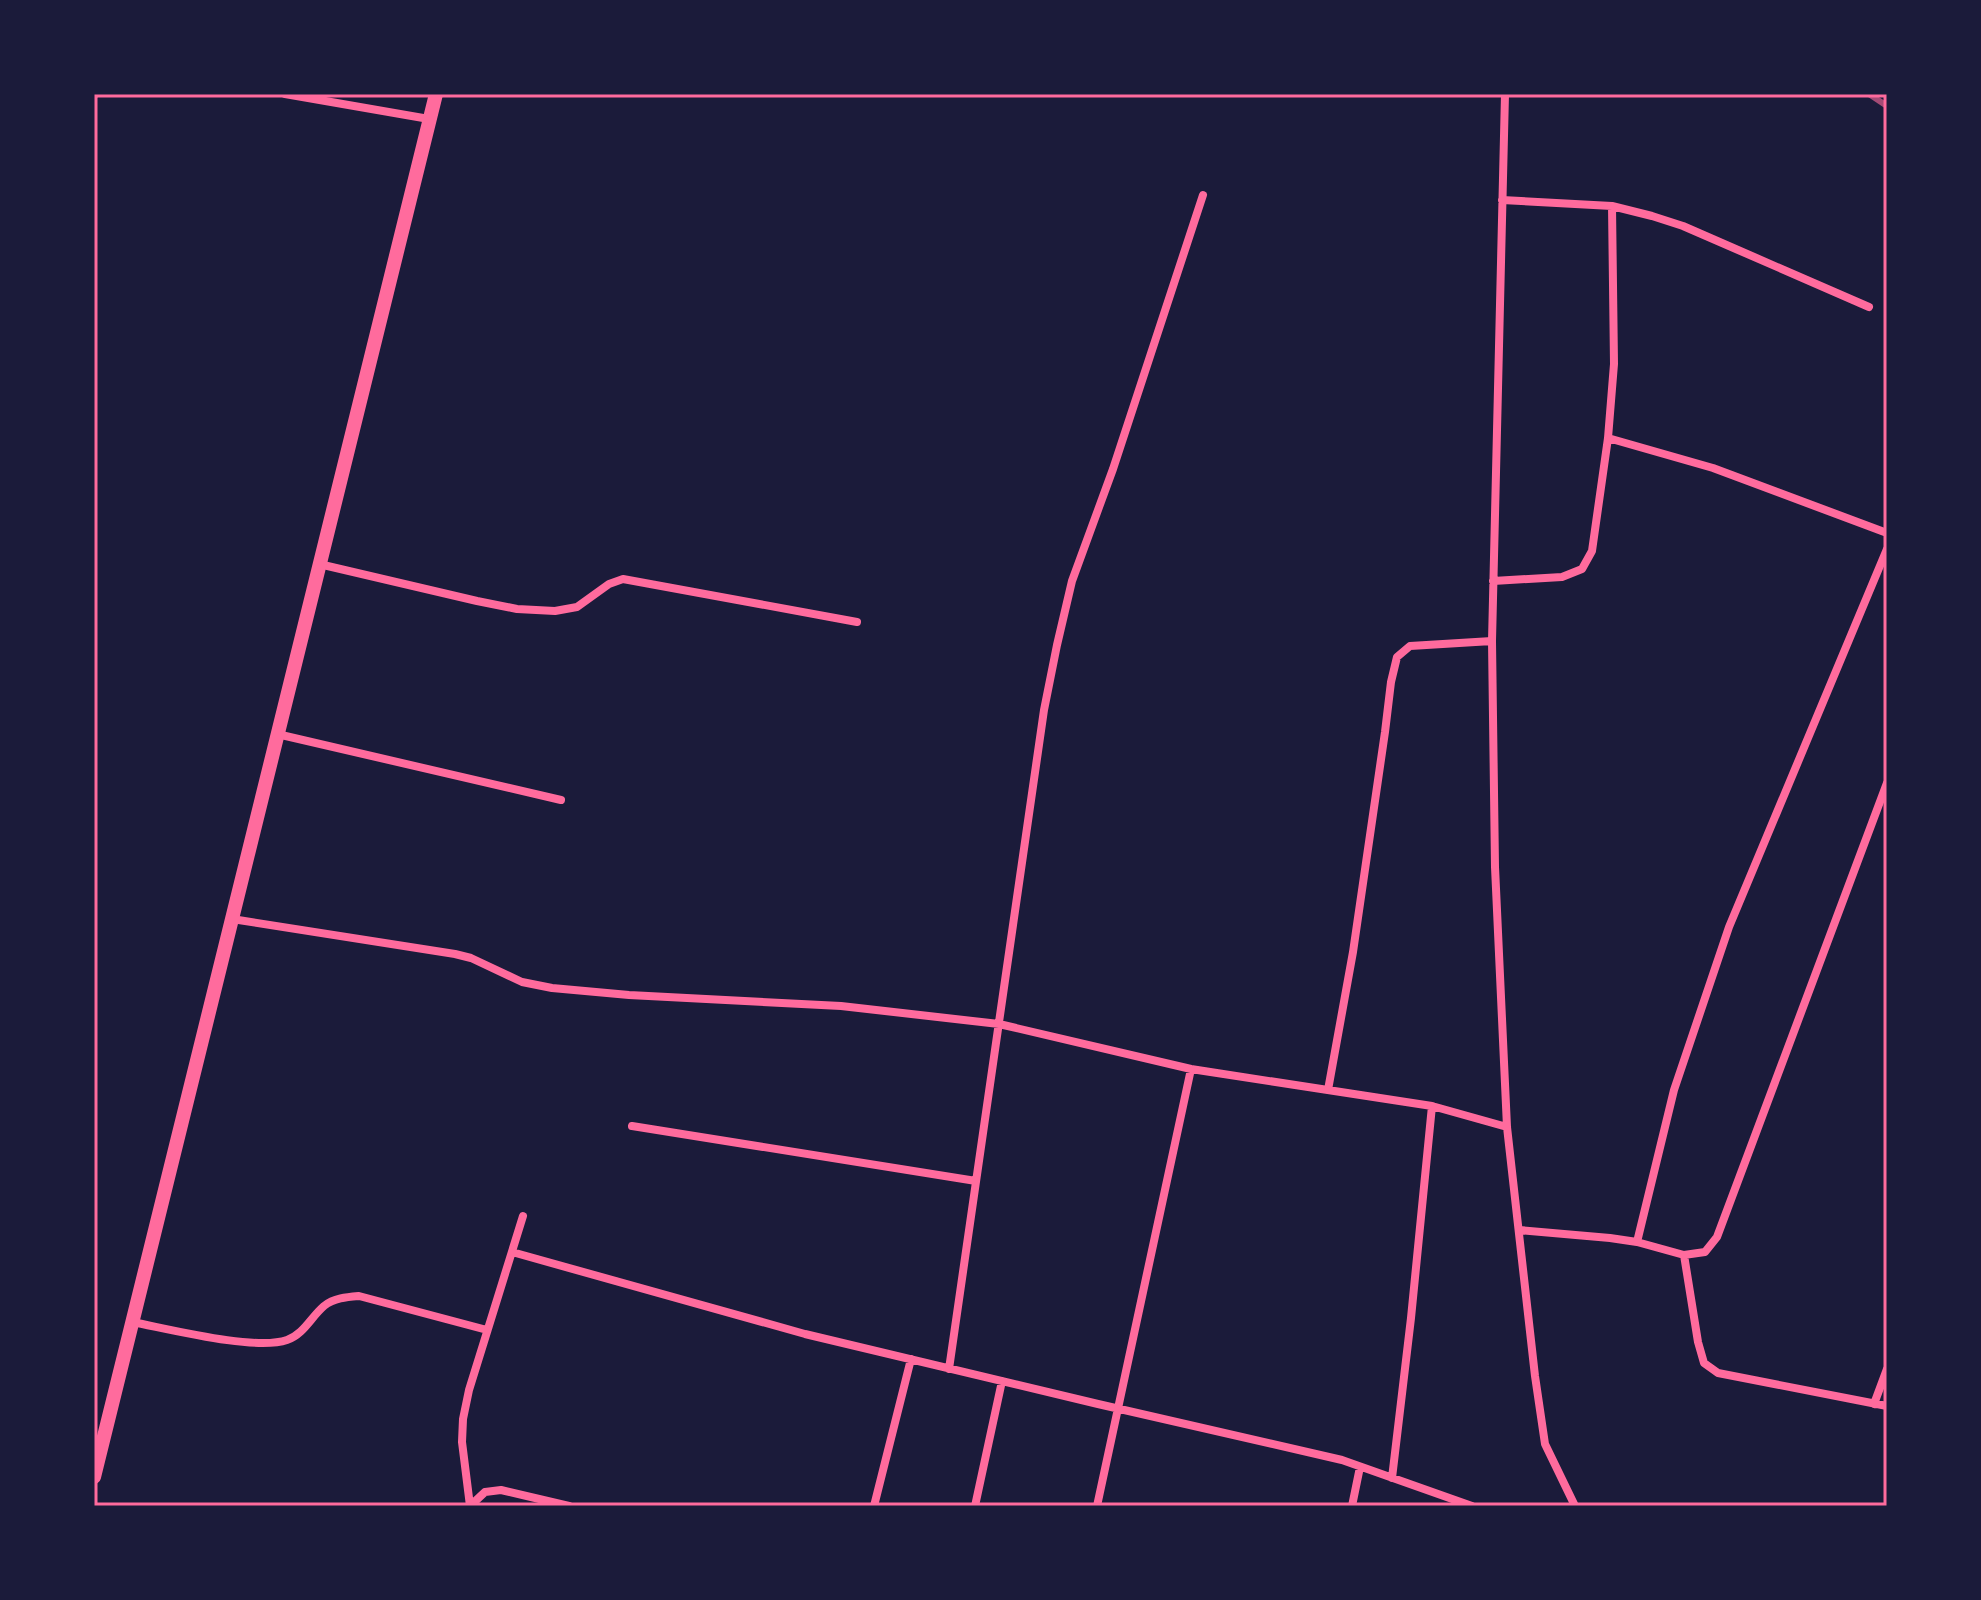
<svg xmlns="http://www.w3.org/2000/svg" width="1981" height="1600" viewBox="0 0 1981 1600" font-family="'Noto Sans',sans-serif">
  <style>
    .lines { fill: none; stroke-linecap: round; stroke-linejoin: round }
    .minor { stroke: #ff6b9d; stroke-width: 8 }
    .tertiary { stroke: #ff6b9d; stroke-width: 14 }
    .rail { stroke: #a44b75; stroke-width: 6 }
    .neatline { fill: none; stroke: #ff6b9d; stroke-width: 3 }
  </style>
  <rect width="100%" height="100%" fill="#1b1b3a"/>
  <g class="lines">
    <!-- minor -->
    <path class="minor" d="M94,94H95
      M285,94L429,119
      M1505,94L1492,641L1495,867L1507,1127L1535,1376L1545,1444L1575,1506
      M1502,200L1612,206L1652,216L1683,226L1869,307
      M1608,438L1713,468L1887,533
      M319,564L477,601L517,609L555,611L577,607L609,584L623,579L857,622
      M1493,581L1562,577L1582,569L1592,551L1608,438L1614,364L1612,206
      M277,734L561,800
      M232,919L455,954L471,958L522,982L552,988L629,995L841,1006L999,1024L1191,1069L1432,1106L1507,1127
      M1328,1090L1353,952L1385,732L1391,682L1397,657L1410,646L1492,641
      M632,1126L976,1181
      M1519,1230L1610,1238L1637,1242L1684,1255L1705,1252L1717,1237L1887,783
      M1637,1242L1674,1090L1729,927L1887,549
      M512,1252L805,1334L1098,1404L1342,1460L1472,1506
      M1684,1255L1698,1342L1704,1363L1718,1373L1887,1406
      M132,1322C169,1329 255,1351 287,1340C304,1334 311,1317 324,1306C334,1298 347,1297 359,1296L487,1330
      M949,1369L1044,710L1057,645L1072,581L1113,469L1203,195
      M1874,1404L1887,1369
      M1392,1478L1411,1318L1432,1106
      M470,1506L462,1442L463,1419L469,1390L523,1216
      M470,1506L485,1492L501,1490L569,1506
      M874,1506L911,1359
      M975,1506L1002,1381
      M1097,1506L1191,1069
      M1352,1506L1360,1467"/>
    <!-- tertiary -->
    <path class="tertiary" d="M94,1477L436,94"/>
    <!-- rail -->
    <path class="rail" d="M1869,94L1887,106"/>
  </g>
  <!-- border -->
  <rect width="1981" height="1600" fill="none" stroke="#1b1b3a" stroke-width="192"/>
  <rect x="96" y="96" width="1789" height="1408" class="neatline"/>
</svg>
